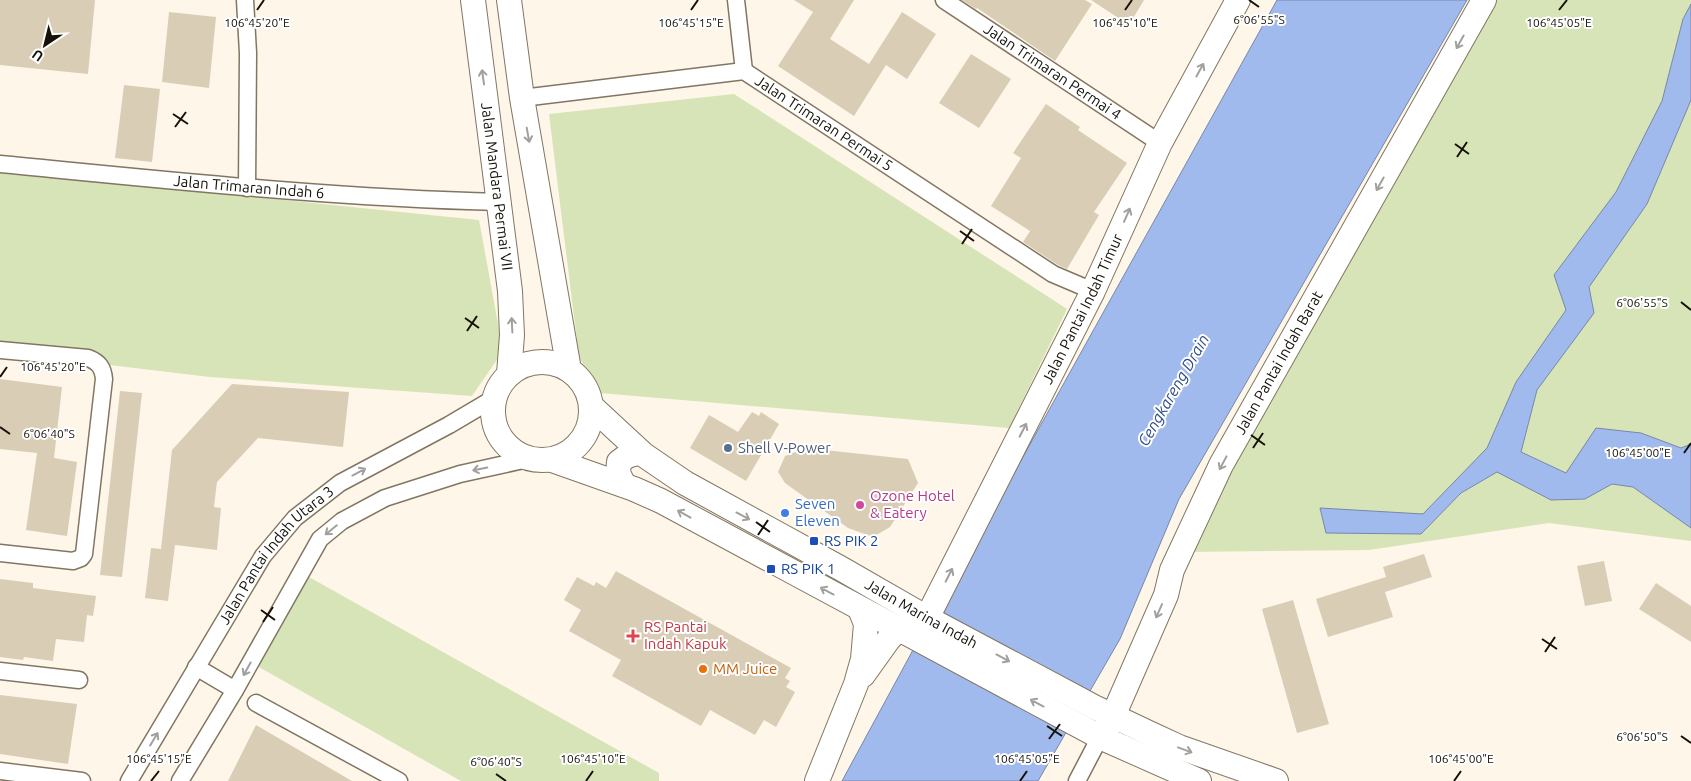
<svg xmlns="http://www.w3.org/2000/svg" width="1691" height="781" viewBox="0 0 1691 781" font-family="Ubuntu,sans-serif">
  <style>
    .green { fill: #d7e4b8 }
    .water { fill: #a1baed; stroke: #7787a9 }
    .building { fill: #d9cdb5 }
    .lines { fill: none; stroke-linecap: round; stroke-linejoin: round }
    .street-casing { stroke: #817661; stroke-width: 19 }
    .secondary-casing { stroke: #817661; stroke-width: 26 }
    .street { stroke: #fff; stroke-width: 16 }
    .secondary { stroke: #fff; stroke-width: 24 }
    .oneway { stroke: #a1a09d }
    .ticks { fill: none; stroke: #151109; stroke-width: 2 }
    .service-dot { fill: #5c6f8a; stroke: #fff; stroke-width: 2 }
    .hotel-dot { fill: #d1479c; stroke: #fff; stroke-width: 2 }
    .shop-dot { fill: #3f7fe0; stroke: #fff; stroke-width: 2 }
    .transit-dot { fill: #1a4fb4; stroke: #fff; stroke-width: 2 }
    .health-dot { fill: #e0444e; stroke: #fff; stroke-width: 2 }
    .food-dot { fill: #e8710a; stroke: #fff; stroke-width: 2 }
    .labels { text-anchor: middle; stroke-width: 4; stroke-linejoin: round; paint-order: stroke }
    .street-label { font-size: 15px; fill: #151109; stroke: #fff }
    .service-label { font-size: 15px; fill: #4e5e75; stroke: #fff; text-anchor: start }
    .hotel-label { font-size: 15px; fill: #b23c85; stroke: #fff; text-anchor: start }
    .shop-label { font-size: 15px; fill: #366cbe; stroke: #fff; text-anchor: start }
    .transit-label { font-size: 15px; fill: #164399; stroke: #fff; text-anchor: start }
    .health-label { font-size: 15px; fill: #be3a42; stroke: #fff; text-anchor: start }
    .food-label { font-size: 15px; fill: #c56008; stroke: #fff; text-anchor: start }
    .water-label { font-size: 16px; font-style: italic; fill: #304d8a; stroke: #fff }
    .ticks-label { font-size: 12px; text-anchor: middle; fill: #151109; stroke: #fff; stroke-width: 4; stroke-linejoin: round; paint-order: stroke }
  </style>
  <rect width="100%" height="100%" fill="#fef6e8"/>
  <!-- green -->
  <path class="green" d="M1496,0H1691V541L1549,523L1369,550L1186,552L1264,406Z
    M734,94L1067,309L1009,428L600,393L579,357L549,114Z
    M0,171L479,220L503,351L472,396L210,377L0,352Z
    M309,577L659,773V781H461L257,666Z"/>
  <!-- water -->
  <path class="water" d="M1277,0H1467L1179,499L1120,639L1038,781H842L913,650L1024,455Z
    M1691,4V100L1647,204L1589,287L1594,313L1537,390L1521,452L1566,473L1596,428L1641,433L1681,448L1691,444V528L1633,487L1612,484L1585,499L1551,500L1497,472L1461,493L1421,534L1326,533L1320,508L1423,514L1487,448L1516,382L1566,310L1554,275L1616,192L1662,101L1683,19Z"/>
  <!-- building -->
  <path class="building" d="M0,0H95L88,74L0,65Z
    M794,0H854L830,39L869,64L902,12L936,34L907,79L886,65L854,116L778,66L813,12Z
    M962,0H1085L1092,4L1055,61L977,8L976,9Z
    M1091,0H1144L1129,25Z
    M169,12L216,17L209,88L162,82Z
    M971,54L1011,79L979,128L939,103Z
    M124,85L160,89L152,162L115,158Z
    M1046,104L1080,127L1078,130L1127,163L1094,212L1099,215L1067,269L1058,265L1023,242L1030,231L991,206L1021,158L1013,153Z
    M0,379L62,387L54,458L77,462L67,536L26,530L37,453L0,449Z
    M232,384L349,392L343,447L258,438L217,482L214,507L221,508L217,550L175,545L168,601L145,598L151,548L161,549L172,450Z
    M120,391L142,393L122,577L100,575Z
    M752,412L759,416L761,412L779,424L746,481L690,448L709,415L738,432Z
    M806,448L908,459L918,483L890,527L873,537L848,528L785,483L778,472L785,456Z
    M1424,554L1432,577L1385,592L1393,617L1328,637L1316,599L1386,577L1383,567Z
    M1604,561L1612,601L1585,606L1577,566Z
    M616,571L791,668L785,678L790,681L786,687L795,692L776,727L764,720L755,735L710,710L701,726L612,676L621,660L569,631L581,610L564,600L577,577L594,586L596,582L606,588Z
    M0,579L33,583V588L96,596L93,616L87,615L84,642L56,639L53,661L24,657L23,660L0,657Z
    M1656,583L1691,606V642L1639,609Z
    M1293,600L1329,724L1297,733L1262,609Z
    M0,695L77,704L68,764L0,754Z
    M256,725L352,781H228Z"/>
  <g class="lines">
    <defs>
      <g id="street">
        <path d="M245,0L248,53L247,188"/>
        <path d="M736,0L744,71"/>
        <path id="s1" d="M944,0L1160,143"/>
        <path id="s2" d="M522,98L744,71L1053,274L1093,291"/>
        <path id="s3" d="M0,164C166,180 332,198 500,202"/>
        <path d="M0,350L88,358C99,362 103,368 104,379L84,554L81,558L73,561L0,553"/>
        <path d="M196,667L235,690"/>
        <path d="M0,671L79,680"/>
        <path d="M256,703L399,781"/>
        <path d="M0,771L82,781"/>
        <path id="s4" d="M129,781L263,556L295,518L340,483L449,425L493,399"/>
        <path d="M180,781L235,690L320,539L342,521L385,498L460,474L528,459"/>
        <path d="M1077,781L1100,737"/>
      </g>
      <g id="secondary">
        <path id="s5" d="M473,0L510,291L512,335L509,374"/>
        <path d="M509,0L522,98L569,370"/>
        <circle cx="542" cy="411" r="49"/>
        <path id="s6" d="M591,406L644,455L685,483L840,568L927,618L1094,707L1151,734L1179,747L1276,781"/>
        <path d="M552,460L634,489L661,501L1100,737L1199,781"/>
        <path d="M624,485L618,473L619,462L627,456L640,452"/>
        <path id="s7" d="M927,618L1093,291L1160,143L1238,0"/>
        <path d="M863,675L888,640L898,629"/>
        <path id="s8" d="M1100,737L1110,723L1166,595L1172,570L1221,465L1484,0"/>
        <path d="M817,781L856,684L863,659L866,624L860,609"/>
      </g>
    </defs>
    <!-- street casing -->
    <use href="#street" class="street-casing"/>
    <!-- secondary casing -->
    <use href="#secondary" class="secondary-casing"/>
    <!-- street -->
    <use href="#street" class="street"/>
    <!-- secondary -->
    <use href="#secondary" class="secondary"/>
  </g>
  <!-- one-way arrows -->
  <defs><path id="oneway-shaft" d="M-6 0H5M1.5-3L5.5 0L1.5 3" fill="none" stroke-width="1.6" stroke-linecap="round" stroke-linejoin="round" transform="scale(1.25)"/></defs>
  <g class="oneway">
    <use href="#oneway-shaft" transform="translate(1460 42) rotate(119)"/>
    <use href="#oneway-shaft" transform="translate(1200 70) rotate(-61)"/>
    <use href="#oneway-shaft" transform="translate(483 77) rotate(-98)"/>
    <use href="#oneway-shaft" transform="translate(528 135) rotate(80)"/>
    <use href="#oneway-shaft" transform="translate(1380 184) rotate(119)"/>
    <use href="#oneway-shaft" transform="translate(1127 215) rotate(-66)"/>
    <use href="#oneway-shaft" transform="translate(512 325) rotate(-93)"/>
    <use href="#oneway-shaft" transform="translate(1023 430) rotate(-63)"/>
    <use href="#oneway-shaft" transform="translate(1223 463) rotate(118)"/>
    <use href="#oneway-shaft" transform="translate(480 469) rotate(168)"/>
    <use href="#oneway-shaft" transform="translate(359 472) rotate(-28)"/>
    <use href="#oneway-shaft" transform="translate(684 514) rotate(-151)"/>
    <use href="#oneway-shaft" transform="translate(743 516) rotate(28)"/>
    <use href="#oneway-shaft" transform="translate(331 530) rotate(141)"/>
    <use href="#oneway-shaft" transform="translate(949 575) rotate(-63)"/>
    <use href="#oneway-shaft" transform="translate(827 591) rotate(-152)"/>
    <use href="#oneway-shaft" transform="translate(1159 611) rotate(114)"/>
    <use href="#oneway-shaft" transform="translate(1003 658) rotate(28)"/>
    <use href="#oneway-shaft" transform="translate(247 669) rotate(119)"/>
    <use href="#oneway-shaft" transform="translate(1037 703) rotate(-152)"/>
    <use href="#oneway-shaft" transform="translate(154 739) rotate(-59)"/>
    <use href="#oneway-shaft" transform="translate(1185 750) rotate(20)"/>
  </g>
  <!-- ticks -->
  <path class="ticks" d="M1249,0L1259,7M257,10L264,0M691,10L698,0M1125,10L1132,0M1559,10L1567,0M173,114L188,124M175,127L186,112M1455,144L1469,154M1457,157L1467,142M960,231L974,241M962,244L972,229M1681,302L1691,310M465,318L479,328M467,331L477,316M0,377L7,367M0,427L10,434M1251,435L1265,445M1253,448L1263,433M1684,453L1691,443M756,522L770,532M758,535L768,520M261,610L275,620M263,622L273,607M1542,639L1557,649M1545,652L1555,637M1047,726L1062,736M1681,736L1691,743M1049,739L1060,724M496,774L506,781M151,781L159,771M586,781L593,771M1020,781L1027,771M1454,781L1461,771"/>
  <!-- markers -->
  <circle class="service-dot" cx="728" cy="448" r="5"/>
  <circle class="hotel-dot" cx="860" cy="505" r="5"/>
  <circle class="shop-dot" cx="785" cy="513" r="5"/>
  <g class="transit-dot">
    <rect x="809" y="536" width="10" height="10" rx="2.5"/>
    <rect x="766" y="564" width="10" height="10" rx="2.5"/>
  </g>
  <path class="health-dot" d="M630.5 628.5h5v5h5v5h-5v5h-5v-5h-5v-5h5z"/>
  <circle class="food-dot" cx="703" cy="669" r="5"/>
  <g class="labels">
    <!-- street labels -->
    <g class="street-label">
      <text dy="5" stroke="none"><textPath href="#s1" startOffset="130">Jalan Trimaran Permai 4</textPath></text>
      <text dy="5" stroke="none"><textPath href="#s2" startOffset="319">Jalan Trimaran Permai 5</textPath></text>
      <text dy="5" stroke="none"><textPath href="#s3" startOffset="250">Jalan Trimaran Indah 6</textPath></text>
      <text dy="5" stroke="none"><textPath href="#s5" startOffset="188">Jalan Mandara Permai VII</textPath></text>
      <text dy="5" stroke="none"><textPath href="#s7" startOffset="346">Jalan Pantai Indah Timur</textPath></text>
      <text dy="5" stroke="none"><textPath href="#s8" startOffset="416">Jalan Pantai Indah Barat</textPath></text>
      <text dy="5" stroke="none"><textPath href="#s4" startOffset="271">Jalan Pantai Indah Utara 3</textPath></text>
      <text dy="5" stroke="none"><textPath href="#s6" startOffset="392">Jalan Marina Indah</textPath></text>
    </g>
    <!-- service labels -->
    <g class="service-label">
      <text x="738" y="453">Shell V-Power</text>
    </g>
    <!-- hotel labels -->
    <g class="hotel-label">
      <text x="870" y="501">Ozone Hotel<tspan x="870" dy="17">&amp; Eatery</tspan></text>
    </g>
    <!-- shop labels -->
    <g class="shop-label">
      <text x="795" y="509">Seven<tspan x="795" dy="17">Eleven</tspan></text>
    </g>
    <!-- transit labels -->
    <g class="transit-label">
      <text x="824" y="546">RS PIK 2</text>
      <text x="781" y="574">RS PIK 1</text>
    </g>
    <!-- health labels -->
    <g class="health-label">
      <text x="644" y="632">RS Pantai<tspan x="644" dy="17">Indah Kapuk</tspan></text>
    </g>
    <!-- food labels -->
    <g class="food-label">
      <text x="713" y="674">MM Juice</text>
    </g>
    <!-- water labels -->
    <g class="water-label">
      <text transform="translate(1173 390) rotate(-60)" y="6">Cengkareng Drain</text>
    </g>
  </g>
  <g class="ticks-label">
    <text x="1259" y="24">6°06'55"S</text>
    <text x="257" y="27">106°45'20"E</text>
    <text x="691" y="27">106°45'15"E</text>
    <text x="1125" y="27">106°45'10"E</text>
    <text x="1559" y="27">106°45'05"E</text>
    <text x="1642" y="307">6°06'55"S</text>
    <text x="53" y="371">106°45'20"E</text>
    <text x="49" y="438">6°06'40"S</text>
    <text x="1638" y="457">106°45'00"E</text>
    <text x="1642" y="741">6°06'50"S</text>
    <text x="159" y="763">106°45'15"E</text>
    <text x="593" y="763">106°45'10"E</text>
    <text x="1027" y="763">106°45'05"E</text>
    <text x="1461" y="763">106°45'00"E</text>
    <text x="496" y="766">6°06'40"S</text>
  </g>
  <!-- north arrow -->
  <g transform="translate(45 45) rotate(215)" stroke="#ffffff" stroke-width="4" paint-order="stroke">
  <path d="M0-4L9 19L0 12L-9 19Z" fill="#151109"/>
  <text y="-8" font-size="14" font-weight="bold" text-anchor="middle" fill="#151109">U</text>
  </g>
</svg>
